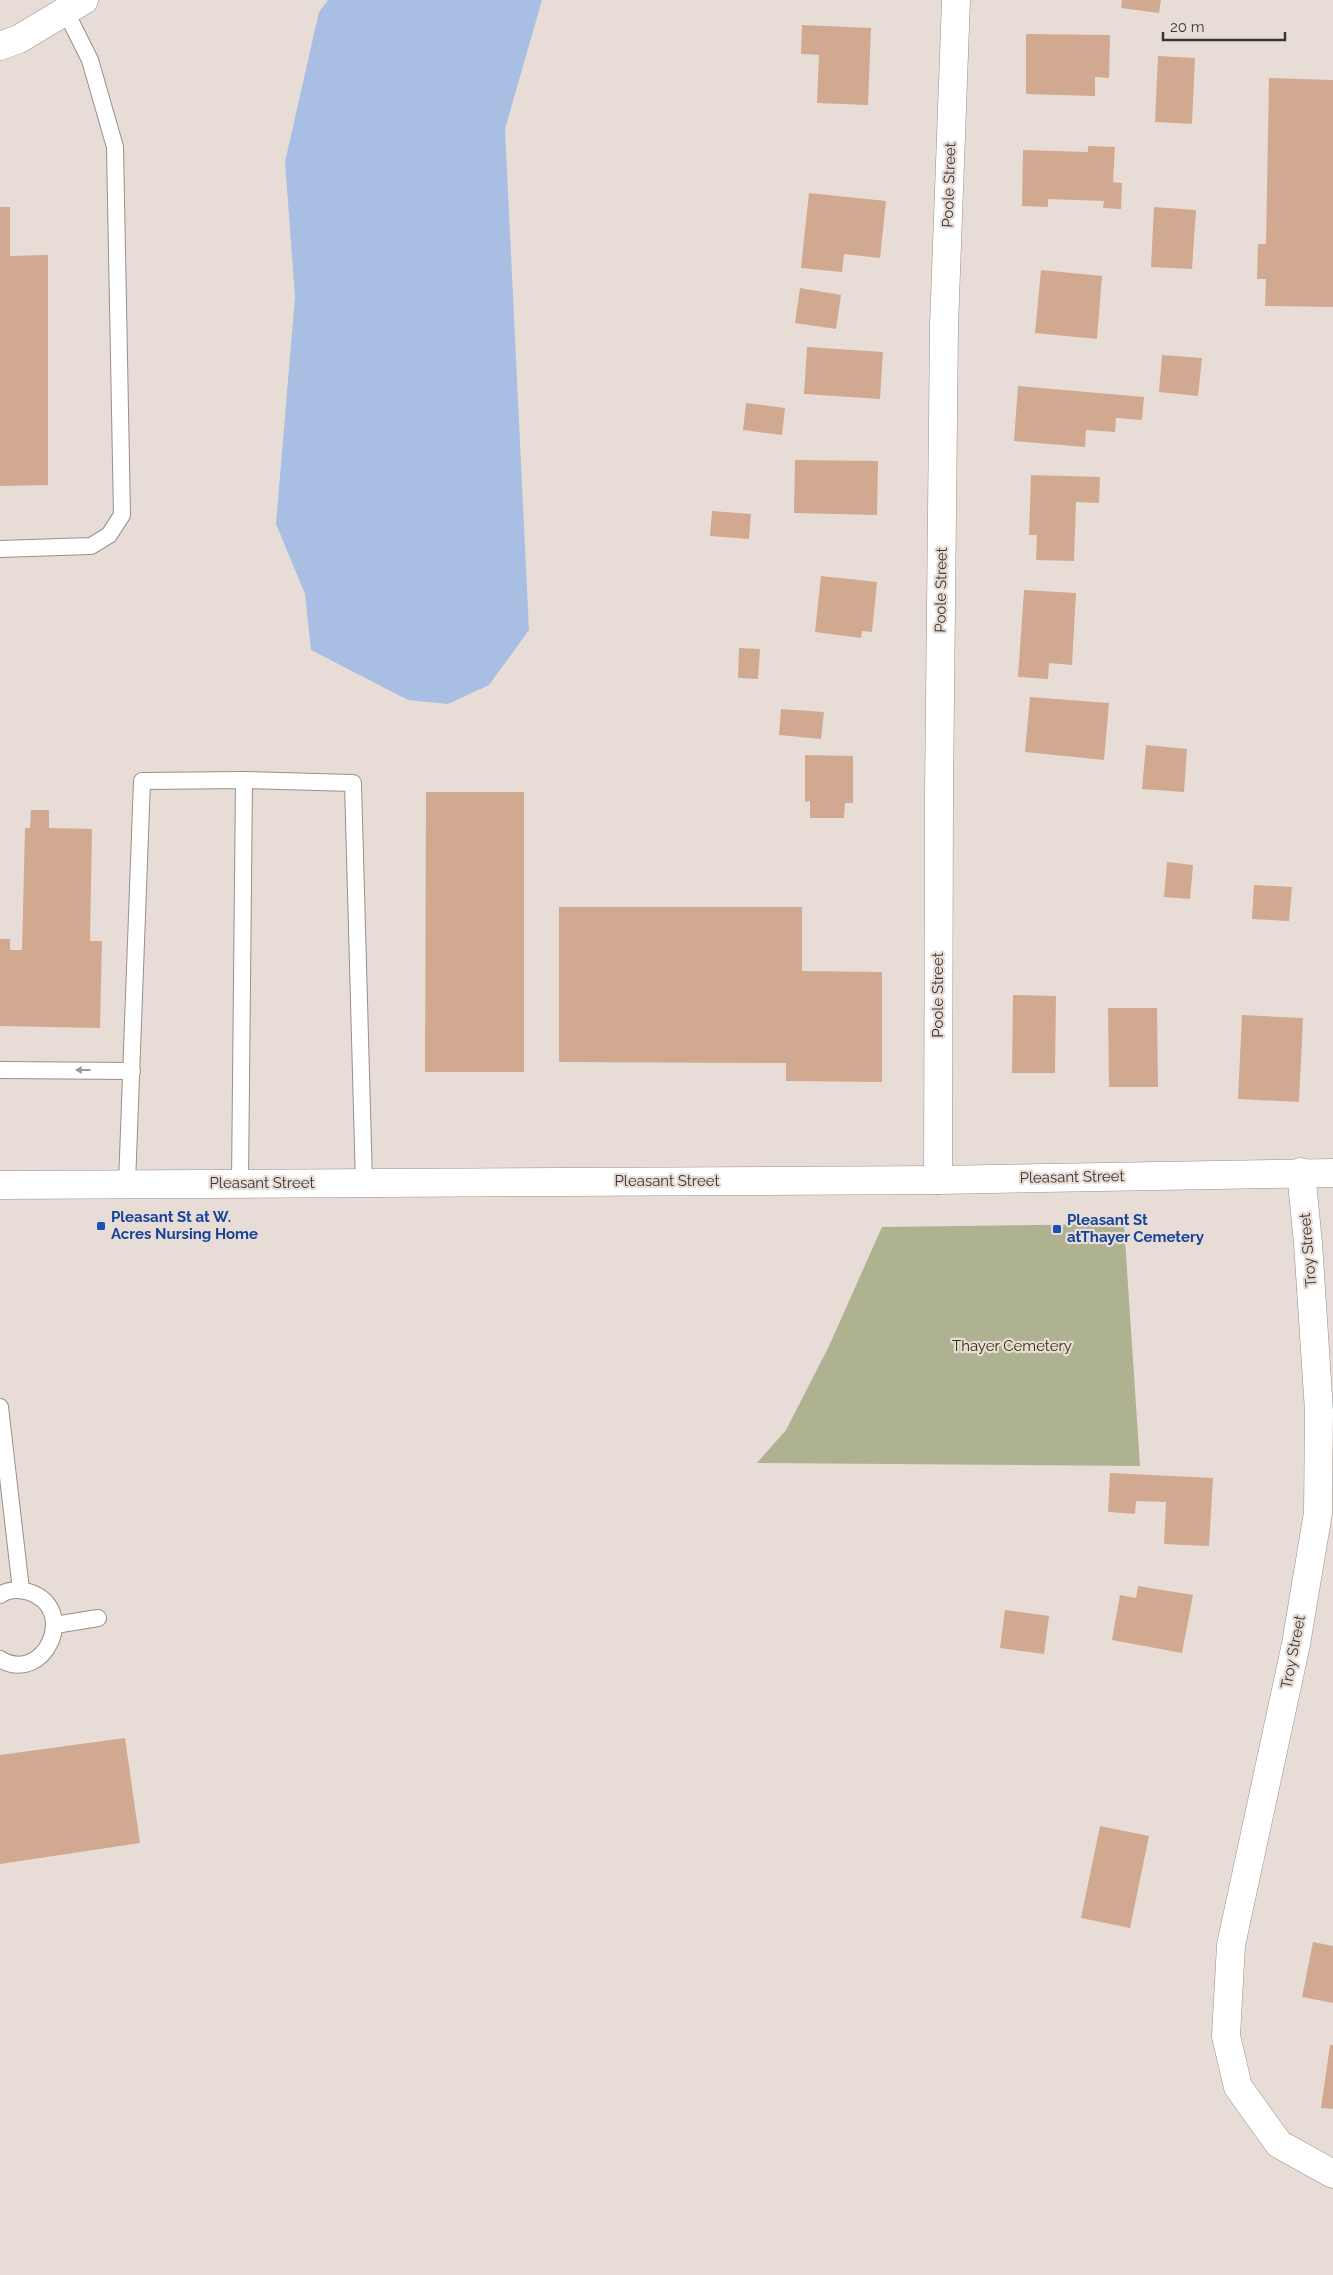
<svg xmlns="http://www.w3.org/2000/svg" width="1333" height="2275" viewBox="0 0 1333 2275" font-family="Raleway,sans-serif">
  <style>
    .green { fill: #afb291 }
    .water { fill: #a9bee3 }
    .building { fill: #d1a990 }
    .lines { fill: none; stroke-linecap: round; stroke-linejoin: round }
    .service-casing { stroke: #9a8f89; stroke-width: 18 }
    .minor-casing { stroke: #9a8f89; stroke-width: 29 }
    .secondary-casing { stroke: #9a8f89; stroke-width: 29 }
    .service { stroke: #fff; stroke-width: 16 }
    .minor { stroke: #fff; stroke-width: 28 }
    .secondary { stroke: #fff; stroke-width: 28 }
    .oneway { fill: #9c9a99 }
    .transit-dot { fill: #1a4fb4; stroke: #e8ddd6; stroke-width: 2 }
    .labels { text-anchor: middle; stroke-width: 4.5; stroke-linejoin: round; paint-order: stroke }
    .street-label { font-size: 15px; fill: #3a3633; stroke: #e8ddd6 }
    .transit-label { font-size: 15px; font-weight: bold; fill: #164399; stroke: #e8ddd6; text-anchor: start }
    .park-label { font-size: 15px; fill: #313400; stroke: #e8ddd6 }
  </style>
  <rect width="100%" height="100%" fill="#e8ddd6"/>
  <!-- green -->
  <path class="green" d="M1124,1224L1140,1466L757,1463L786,1430L829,1346L882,1227Z"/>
  <!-- water -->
  <path class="water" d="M328,0H542L505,129L529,630L489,685L448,704L408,700L311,650L305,594L276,524L295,297L285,162L319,12Z"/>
  <!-- building -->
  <path class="building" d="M1122,0H1161L1159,13L1121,8Z
    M802,25L871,28L868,105L817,103L819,55L801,54Z
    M1026,34L1110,35L1109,78L1095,77V96L1026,94Z
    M1158,56L1195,58L1192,124L1155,122Z
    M1269,78L1333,80V307L1265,306L1266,279H1257L1258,244H1266Z
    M1088,146L1115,147L1113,182L1122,183L1121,209L1103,208L1104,201L1048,199V207L1022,206L1023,150L1088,152Z
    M809,193L886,201L880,258L844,254L842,272L801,268Z
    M0,207H10V256L48,255V485L0,486Z
    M1154,207L1196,210L1192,269L1151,267Z
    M1041,270L1102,276L1097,339L1035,333Z
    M800,288L841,295L836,329L795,323Z
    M807,347L883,352L880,399L804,394Z
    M1162,355L1202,358L1198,396L1159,392Z
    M1018,386L1144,397L1142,420L1116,418L1115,432L1086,430L1085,447L1014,441Z
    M746,403L785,408L782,435L743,430Z
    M795,460L878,461L877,515L794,513Z
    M1031,475L1100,477L1099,503L1076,502L1074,561L1036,560L1037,535H1029Z
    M712,511L751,514L749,539L710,536Z
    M821,576L877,582L872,632L862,631L861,638L815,632Z
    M1024,590L1076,593L1072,665L1049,663L1048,679L1018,677Z
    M739,648L760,649L758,679L738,678Z
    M1030,697L1109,703L1104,760L1025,752Z
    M781,709L824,712L821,739L779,735Z
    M1146,745L1187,749L1184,792L1142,789Z
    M805,755L853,756V803H845L844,818H810V801L805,802Z
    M426,792H524V1072H425Z
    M31,810H49V828L92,829L90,941H102L100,1028L0,1026V939H10V950H22L25,828H30Z
    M1167,862L1193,865L1190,899L1164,897Z
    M1254,885L1292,887L1289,921L1252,919Z
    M559,907H802V971L882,972V1082L786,1081V1063L559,1062Z
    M1013,995L1056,996L1055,1073H1012Z
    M1108,1008H1157L1158,1087H1109Z
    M1242,1015L1303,1018L1299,1102L1238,1099Z
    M1110,1473L1213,1478L1209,1546L1164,1544L1166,1502L1136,1501L1135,1514L1108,1512Z
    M1138,1586L1193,1595L1182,1653L1112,1640L1120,1595L1136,1598Z
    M1005,1610L1049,1616L1044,1654L1000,1648Z
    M125,1738L140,1843L0,1864V1755Z
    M1100,1826L1149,1836L1130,1928L1081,1918Z
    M1313,1942L1333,1946V2003L1302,1997Z
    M1330,2045H1333V2109L1321,2108Z"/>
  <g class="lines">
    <defs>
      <path id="service" d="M0,549L91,546L109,535L122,515L115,147L90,60L66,12
        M0,1070L132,1071
        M240,1183L244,780
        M127,1184L142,781L244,780L353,783L364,1183
        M0,1407L21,1590
        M0,1595C8,1589 20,1589 29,1592C80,1609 44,1686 0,1659
        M55,1625L98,1618"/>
      <path id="minor" d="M0,46L19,39L84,0
        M1301,1172L1308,1243L1319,1411L1318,1513L1296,1644L1231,1945L1226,2036L1238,2087L1279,2144L1333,2174
        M938,1180L939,793L944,326L956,0"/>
      <path id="secondary" d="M0,1185L938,1180L1333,1173"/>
    </defs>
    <!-- service casing -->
    <use href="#service" class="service-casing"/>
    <!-- minor casing -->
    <use href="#minor" class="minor-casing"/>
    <!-- secondary casing -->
    <use href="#secondary" class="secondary-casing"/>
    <!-- service -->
    <use href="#service" class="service"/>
    <!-- minor -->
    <use href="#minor" class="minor"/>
    <!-- secondary -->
    <use href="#secondary" class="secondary"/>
  </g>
  <!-- one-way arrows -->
  <defs><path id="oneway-solid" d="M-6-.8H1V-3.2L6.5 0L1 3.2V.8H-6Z" transform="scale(1.25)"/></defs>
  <use class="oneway" href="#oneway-solid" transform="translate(83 1070) rotate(-180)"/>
  <!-- markers -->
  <g class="transit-dot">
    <rect x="96" y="1221" width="10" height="10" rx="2.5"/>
    <rect x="1052" y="1224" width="10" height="10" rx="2.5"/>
  </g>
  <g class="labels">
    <!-- street labels -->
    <g class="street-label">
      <text transform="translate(949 185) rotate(-88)" y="5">Poole Street</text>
      <text transform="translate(941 590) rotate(-89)" y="5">Poole Street</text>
      <text transform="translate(938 995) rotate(-90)" y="5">Poole Street</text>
      <text transform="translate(1072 1177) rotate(-1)" y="5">Pleasant Street</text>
      <text x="667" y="1186">Pleasant Street</text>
      <text x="262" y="1188">Pleasant Street</text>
      <text transform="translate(1308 1250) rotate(-95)" y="5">Troy Street</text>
      <text transform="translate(1293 1652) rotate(-79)" y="5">Troy Street</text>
    </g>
    <!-- transit labels -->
    <g class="transit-label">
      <text x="111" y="1222">Pleasant St at W.<tspan x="111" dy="17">Acres Nursing Home</tspan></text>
      <text x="1067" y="1225">Pleasant St<tspan x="1067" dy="17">atThayer Cemetery</tspan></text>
    </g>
    <!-- park labels -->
    <g class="park-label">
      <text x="1012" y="1351">Thayer Cemetery</text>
    </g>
  </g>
  <!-- scale -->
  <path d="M1163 32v8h122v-8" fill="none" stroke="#3a3633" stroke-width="2.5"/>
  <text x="1170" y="32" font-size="15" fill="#3a3633" stroke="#e8ddd6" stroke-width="4" paint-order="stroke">20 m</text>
</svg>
